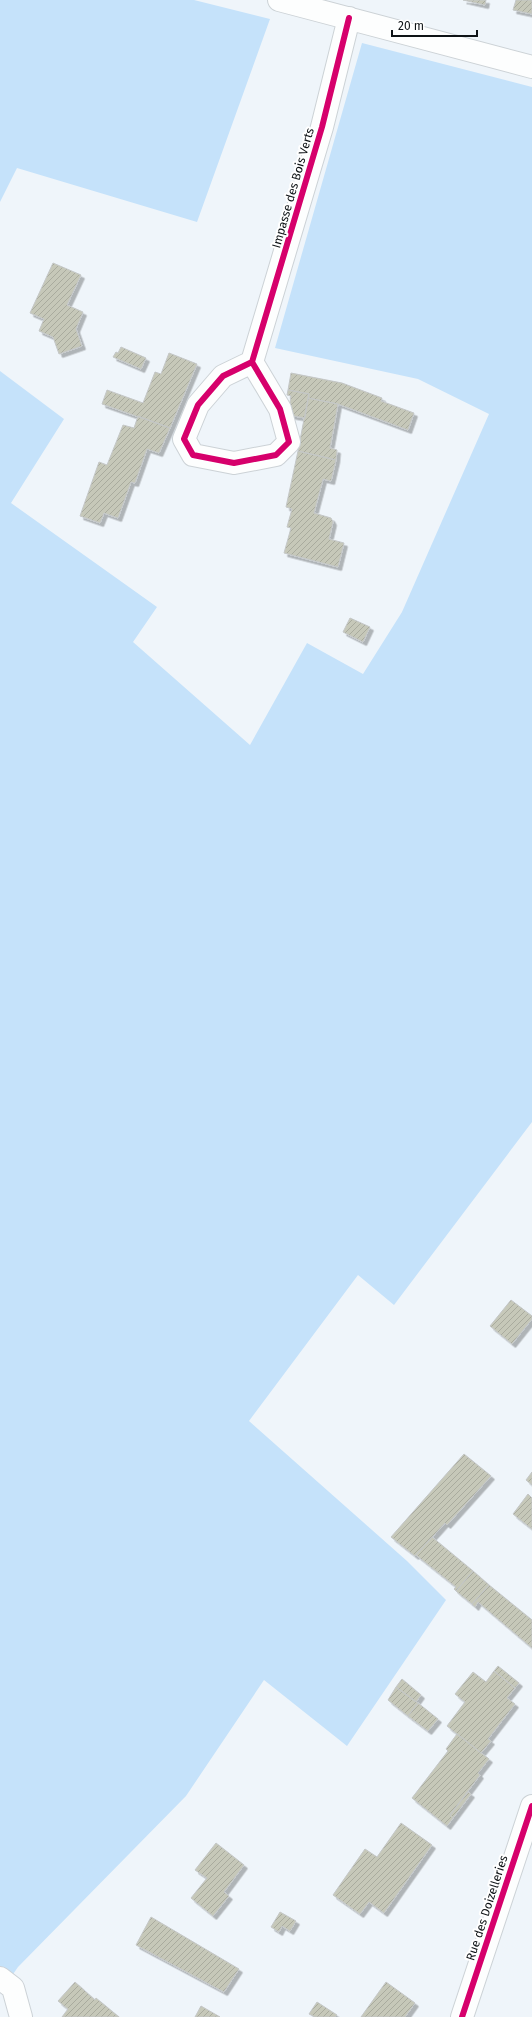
<svg xmlns="http://www.w3.org/2000/svg" width="532" height="2017" viewBox="0 0 532 2017" font-family="'Fira Sans',sans-serif">
  <style>
    .grass { fill: #c5e2fa }
    .building { fill: url(#building-hatch); stroke: #c4c7c7; filter: url(#shadow) }
    .lines { fill: none; stroke-linecap: round; stroke-linejoin: round }
    .minor-casing { stroke: #ccd2d6; stroke-width: 24 }
    .minor { stroke: #fdfefe; stroke-width: 22 }
    .cycleway-casing { stroke: #fff; stroke-width: 8 }
    .cycleway { stroke: #d6006c; stroke-width: 6 }
    .labels { text-anchor: middle; stroke-width: 4; stroke-linejoin: round; paint-order: stroke }
    .street-label { font-size: 12px; fill: #0e1316; stroke: #fff }
  </style>
  <defs>
    <pattern id="building-hatch" width="6" height="6" patternUnits="userSpaceOnUse"><rect width="6" height="6" fill="#c6c8b9"/><path d="M-1 1l2-2M0 6l6-6M5 7l2-2" fill="none" stroke="#a9ab9e"/></pattern>
    <filter id="shadow"><feDropShadow dx="3.5" dy="3.5" stdDeviation="0" flood-color="#0004"/></filter>
  </defs>
  <rect width="100%" height="100%" fill="#eff5fa"/>
  <!-- grass -->
  <path class="grass" d="M0,0H194L270,19L197,222L17,168L0,202Z
    M362,43L532,87V1122L394,1305L358,1275L249,1421L407,1561L446,1600L347,1746L264,1680L186,1796L18,1967L0,1993V371L64,419L11,503L157,607L133,642L250,745L307,643L363,674L402,612L489,414L418,379L275,348Z"/>
  <!-- building -->
  <path class="building" d="M463,0H486L485,5Z
    M516,0H532V14L513,10Z
    M53,263L81,275L67,305L83,312L76,329L82,346L59,354L53,337L39,331L44,319L30,313Z
    M121,347L146,358L141,369L113,357L116,352L118,353Z
    M169,353L197,364L170,428L102,404L107,390L143,403L155,372L161,374Z
    M291,373L342,383L382,398L381,401L414,413L408,430L338,404L308,398L309,394L288,390Z
    M288,390L309,394L305,418L288,415L291,396L287,395Z
    M308,398L338,404L330,448L337,450L336,460L298,451Z
    M138,416L170,428L159,453L147,449L135,483L131,482L118,518L104,513L100,523L80,516L99,462L107,465L123,425L134,428Z
    M298,451L336,460L331,481L323,479L314,513L331,518L333,522L329,539L344,543L338,567L284,553L291,528L287,527L292,509L286,507Z
    M350,618L370,627L363,642L343,632Z
    M511,1300L532,1316V1319L512,1344L490,1326Z
    M464,1454L491,1476L447,1525L445,1523L415,1556L391,1537Z
    M532,1472V1485L526,1480Z
    M528,1494L532,1498V1529L513,1514Z
    M432,1537L473,1571L456,1591L454,1589L456,1587L416,1555Z
    M473,1571L489,1585L472,1604L456,1591Z
    M489,1585L532,1620V1648L478,1602L475,1607L472,1604Z
    M498,1666L519,1683L515,1688L494,1671Z
    M494,1671L515,1688L507,1698L515,1704L488,1739L491,1741L481,1753L447,1726L465,1702L455,1694L473,1672L486,1682Z
    M402,1679L421,1695L416,1702L396,1687Z
    M396,1687L418,1703L408,1716L388,1700Z
    M418,1703L438,1719L428,1731L408,1716Z
    M457,1734L489,1759L478,1773L480,1775L450,1815L453,1818L447,1826L412,1798L448,1751L446,1749Z
    M468,1792L471,1794L453,1818L450,1815Z
    M401,1823L432,1845L384,1913L369,1902L360,1914L333,1895L365,1849L377,1857Z
    M216,1843L244,1865L224,1892L229,1896L213,1916L191,1898L207,1878L195,1870Z
    M280,1912L296,1921L290,1931L282,1926L279,1932L271,1927Z
    M151,1917L239,1969L224,1992L136,1945Z
    M75,1982L95,2000L96,1998L119,2017H62L68,2009L58,2001Z
    M386,1982L415,2003L405,2017H361Z
    M317,2002L337,2015L335,2017H315L309,2014Z
    M201,2006L220,2017H195Z"/>
  <g class="lines">
    <defs>
      <path id="minor" d="M279,0L532,67
        M252,362L280,409L289,442L276,455L234,463L193,455L184,439L198,405L223,376L252,362L322,127L349,18
        M0,1978L13,1988L21,2017
        M462,2017L532,1806"/>
    </defs>
    <!-- minor casing -->
    <use href="#minor" class="minor-casing"/>
    <!-- minor -->
    <use href="#minor" class="minor"/>
    <defs>
      <path id="cycleway" d="M252,362L280,409L289,442L276,455L234,463L193,455L184,439L198,405L223,376L252,362L322,127L349,18
        M462,2017L532,1806"/>
    </defs>
    <!-- cycleway casing -->
    <use href="#cycleway" class="cycleway-casing"/>
    <!-- cycleway -->
    <use href="#cycleway" class="cycleway"/>
  </g>
  <g class="labels">
    <!-- street labels -->
    <g class="street-label">
      <text transform="translate(293 188) rotate(-74)" y="4">Impasse des Bois Verts</text>
      <text transform="translate(487 1908) rotate(-72)" y="4">Rue des Doizelleries</text>
    </g>
  </g>
  <!-- scale -->
  <path d="M392 30v6h85v-6" fill="none" stroke="#0e1316" stroke-width="2"/>
  <text x="398" y="30" font-size="12" fill="#0e1316" stroke="#ffffff" stroke-width="3" paint-order="stroke">20 m</text>
</svg>
